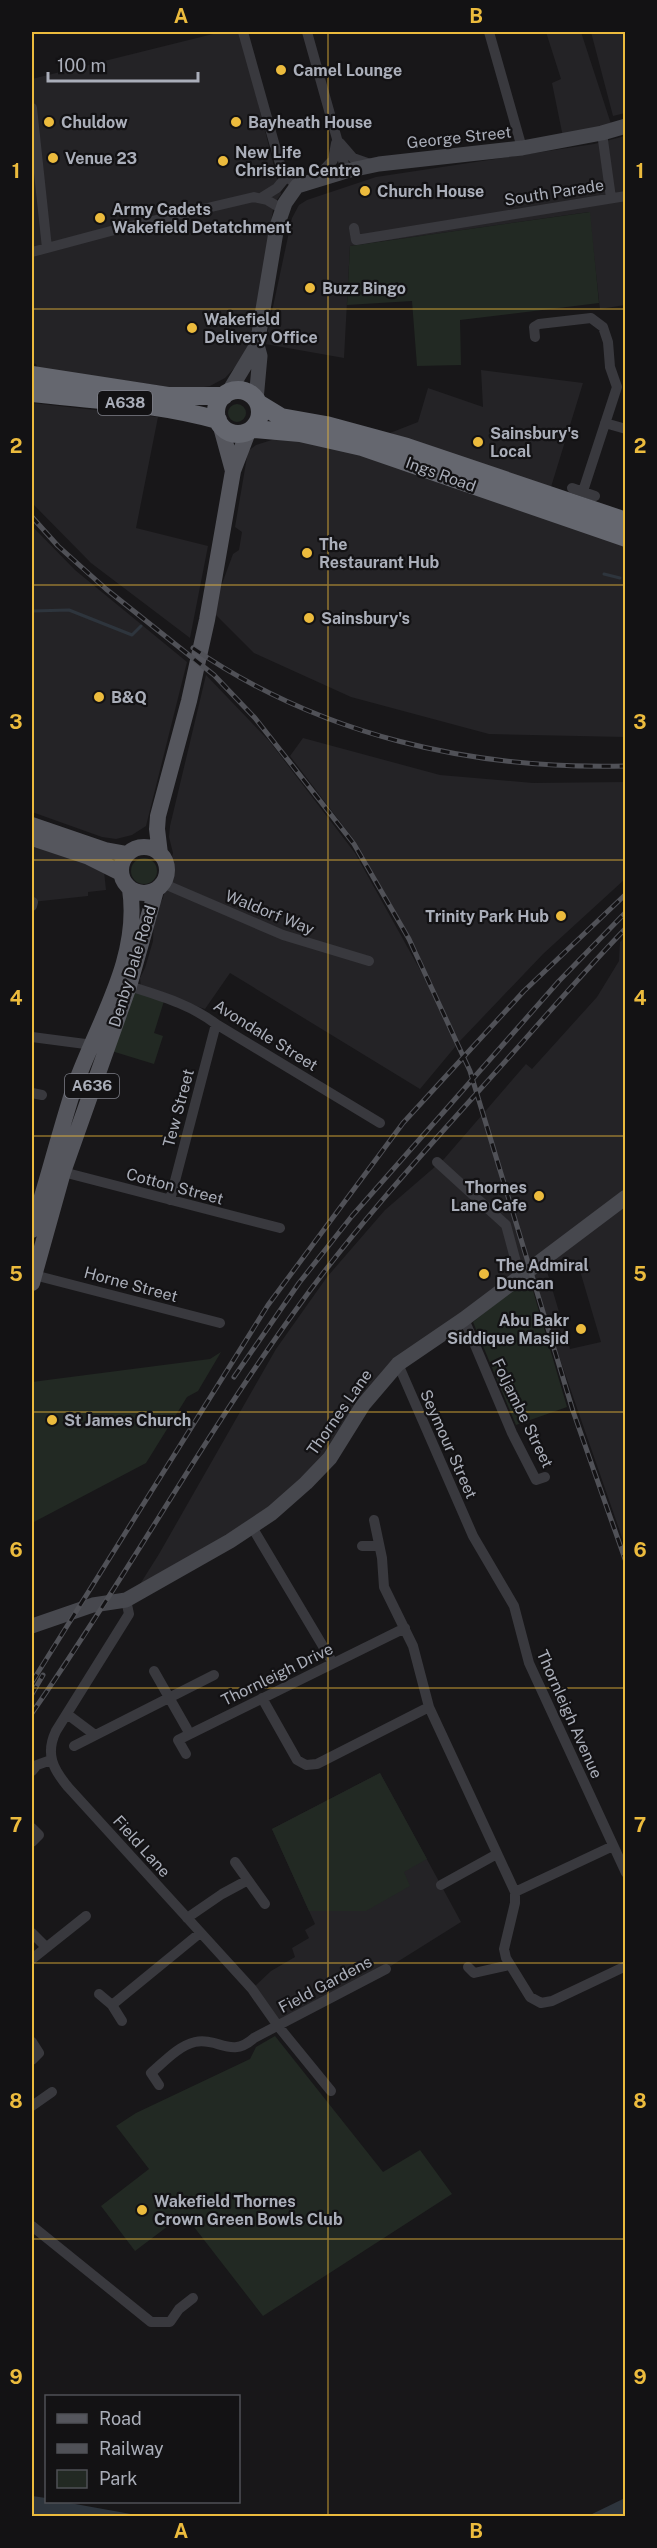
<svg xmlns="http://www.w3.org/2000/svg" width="657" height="2548" viewBox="0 0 657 2548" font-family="'Public Sans',sans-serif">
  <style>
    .built { fill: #242326; fill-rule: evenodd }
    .green { fill: #222923 }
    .water { fill: #2e353d }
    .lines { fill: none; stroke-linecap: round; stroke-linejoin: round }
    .stream { stroke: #2e353d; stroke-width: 3 }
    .street { stroke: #39393e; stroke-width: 10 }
    .secondary { stroke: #47484e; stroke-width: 15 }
    .primary { stroke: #55565d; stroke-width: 16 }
    .highway { stroke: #65676f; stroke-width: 18 }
    .rail-casing { stroke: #505157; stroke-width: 5 }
    .rail { stroke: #131214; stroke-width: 3; stroke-dasharray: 9; stroke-linecap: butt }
    .grid { fill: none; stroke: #ecbb3d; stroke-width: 1.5; stroke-opacity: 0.55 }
    .poi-dot { fill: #ecbb3d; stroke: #131214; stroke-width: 2 }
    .labels { text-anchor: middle; stroke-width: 4.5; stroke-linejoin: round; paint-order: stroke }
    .shield { fill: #131214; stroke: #7d7f88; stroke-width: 1.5 }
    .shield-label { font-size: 15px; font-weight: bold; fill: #aaaeb9 }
    .poi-label { font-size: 16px; font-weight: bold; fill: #aaaeb9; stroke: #131214; text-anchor: start }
    .street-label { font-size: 16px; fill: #aaaeb9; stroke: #131214 }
    .neatline { fill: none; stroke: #ecbb3d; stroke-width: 2 }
    .grid-label { font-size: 20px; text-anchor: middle; font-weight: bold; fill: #ecbb3d }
  </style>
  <rect width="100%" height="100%" fill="#181719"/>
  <!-- built -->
  <path class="built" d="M221,32H240L281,194L274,204L251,340L241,361L225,378L210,386L198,388L169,387L38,368L36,364L32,363V79Z
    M546,32H581L613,130L564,142L552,83L561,79Z
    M591,32H625V113L613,116Z
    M625,136V305L600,309L589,212L350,246L344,358L265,344L292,218L299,205L307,200L376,177L594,144Z
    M481,370L583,383L551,487L390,433L418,422L428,388L483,407Z
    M32,403L158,417L136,528L208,546L190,638L91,563L32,503Z
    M278,438L303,441L365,454L625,543V737L489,734L351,697L254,653L212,611L233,554L239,550L242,532L235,527L248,451L256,445Z
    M32,526L75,570L187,662L146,826L132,835L116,839L102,837L32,812Z
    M206,675L270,742L355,853L453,1029L415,946L357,844L290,756L303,738L440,775L533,783L625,782V879L543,954L460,1041L420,1089L230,973L205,1009L141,988L140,978L145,968L153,941L154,915L163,898L173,853L169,837L170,826Z
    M32,837L104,871L106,890L88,892V896L32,902Z
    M625,937V1546L529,1270L398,1364L290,1498L137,1589L159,1554L276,1349L327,1277L385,1210L444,1159L526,1064L532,1069L597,997L619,961L620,942ZM564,1258L575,1260L578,1264L601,1342L570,1349L546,1268Z
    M380,1773L461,1922L386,1969L278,2026L252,1989L271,1971L295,1957L292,1948L309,1938L305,1930L315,1924L272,1829Z"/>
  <!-- green -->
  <path class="green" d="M590,212L599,303L460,320L461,365L417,366L412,301L347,305L350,246Z
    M228 413a9 9 0 1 1 18 0a9 9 0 1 1-18 0Z
    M131 871a13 13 0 1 1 26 0a13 13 0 1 1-26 0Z
    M129,986L164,1001L154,1033L163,1036L154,1064L105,1049Z
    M529,1277L567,1407L516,1425L473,1322Z
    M221,1352L198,1391L187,1397L146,1463L32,1523V1382L210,1359Z
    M380,1773L427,1859L404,1872L410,1886L366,1911H309L272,1829Z
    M275,2036L383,2172L420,2150L452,2194L263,2316L184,2214L135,2251L101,2206L149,2169L116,2126L136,2113L250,2059L256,2047Z"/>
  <!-- water -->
  <path class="water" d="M32,2496L46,2498V2502H64L142,2516H32Z
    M625,2498V2516H588Z"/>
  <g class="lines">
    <!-- stream -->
    <path class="stream" d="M604,574L620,578
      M32,611L69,610L132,635L141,626"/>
    <!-- street -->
    <path class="street" d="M243,32L282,171L297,186
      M307,32L346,171
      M489,32L522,148
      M32,108L47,248
      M602,133L611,198
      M340,143L353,158L373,165
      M317,177L333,160L336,143
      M261,198L277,188L286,177
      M354,228L356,240L626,196
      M32,252L122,228L254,197L267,200L282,209
      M535,337L534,327L539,324L591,318L603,327L608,342L610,367L617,387L583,491
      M605,423L626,429
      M572,488L595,496
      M162,883L283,935L369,961
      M32,906L33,902
      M129,986C160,996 190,1004 216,1024L380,1123
      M32,1037L93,1045
      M32,1093L42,1095
      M437,1162L506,1225L520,1277
      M63,1172L280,1228
      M170,1200L216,1024
      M34,1275L220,1323
      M464,1319L512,1433L536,1480L545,1477
      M398,1364L473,1536L514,1606L529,1663L626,1873
      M374,1520L382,1558L384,1587L413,1646L429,1707L515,1892V1903L504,1949L506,1958L530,1997L541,2003L552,2001L626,1966
      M252,1527L333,1663
      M362,1546H378
      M126,1600L129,1614L56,1731C45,1754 53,1769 68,1787L252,1989L278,2026L331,2091
      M154,1671L187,1729
      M262,1698L297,1760L306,1765L317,1764L429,1707
      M67,1714L95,1735
      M74,1746L214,1675
      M186,1754L178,1740L405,1628
      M32,1771L37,1765L51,1760
      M32,1828L39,1835L32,1842
      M235,1862L265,1904
      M441,1885L497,1854
      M515,1892L613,1846
      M187,1918L222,1894L248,1880
      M32,1933L46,1947
      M32,1959L86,1916
      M468,1967L474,1973L509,1965
      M99,1994L112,2005L122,2021
      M112,2005L200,1933
      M32,2042L39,2053L32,2060
      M159,2085L151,2073C164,2062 178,2046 195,2042C218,2037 231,2059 254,2038L386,1969
      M32,2106L52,2092
      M32,2226L151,2322H170L179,2309L193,2298"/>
    <!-- secondary -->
    <path class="secondary" d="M228,393L257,345L277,226L285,203L297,186L346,171L379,164L522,148L602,133L626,126
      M256,400L260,356L257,345
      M32,1626L93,1605L126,1600L230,1541L272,1513L306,1483L330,1458L363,1405L398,1364L464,1319L626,1197"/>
    <!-- primary -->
    <path class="primary" d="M221,427L233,471
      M32,825L105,850L127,854
      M32,838L89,857L121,873
      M121 870a23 23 0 1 1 46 0a23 23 0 1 1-46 0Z
      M160,854L157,829L158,816L189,701L207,620L233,471L248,432
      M32,1230C46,1185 58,1139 72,1094C94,1027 141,962 130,889
      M32,1283L63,1172L129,986L156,890"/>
    <!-- highway -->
    <path class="highway" d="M32,375L168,396H224
      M216 412a22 22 0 1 1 44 0a22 22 0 1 1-44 0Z
      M32,393C94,400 157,403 218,420
      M258,403L281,417L326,425L407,447L626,521
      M253,429L300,433L362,447L626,538"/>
    <defs>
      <path id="rail" d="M32,517L58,546L106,589L214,675L255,718L354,844L409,939L470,1071L573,1411L626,1562
        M193,648C321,736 473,770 626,766
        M234,1377L299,1283L352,1216L559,981L626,912
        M32,1682L268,1305L403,1123L524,991L626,894
        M32,1694L43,1675
        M32,1713C123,1582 201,1441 295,1311C350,1234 413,1164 476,1094C526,1039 574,982 626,928"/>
    </defs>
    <!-- rail casing -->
    <use href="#rail" class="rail-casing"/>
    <!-- rail -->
    <use href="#rail" class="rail"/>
  </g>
  <!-- grid -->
  <path class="grid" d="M328,32V2516M32,309H626M32,585H626M32,860H626M32,1136H626M32,1412H626M32,1688H626M32,1963H626M32,2239H626"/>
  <!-- markers -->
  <g class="poi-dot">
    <circle cx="281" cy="70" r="6"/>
    <circle cx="49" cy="122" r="6"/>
    <circle cx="236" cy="122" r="6"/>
    <circle cx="53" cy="158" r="6"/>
    <circle cx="223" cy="161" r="6"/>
    <circle cx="365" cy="191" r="6"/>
    <circle cx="100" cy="218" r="6"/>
    <circle cx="310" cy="288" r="6"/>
    <circle cx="192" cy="328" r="6"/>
    <circle cx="478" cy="442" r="6"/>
    <circle cx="307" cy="553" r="6"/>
    <circle cx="309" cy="618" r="6"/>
    <circle cx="99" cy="697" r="6"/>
    <circle cx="561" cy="916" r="6"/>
    <circle cx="539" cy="1196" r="6"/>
    <circle cx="484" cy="1274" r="6"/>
    <circle cx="581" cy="1329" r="6"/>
    <circle cx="52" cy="1420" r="6"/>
    <circle cx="142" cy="2210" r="6"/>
  </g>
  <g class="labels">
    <!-- shield labels -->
    <g class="shield">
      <rect x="98" y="391" width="54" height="24" rx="4.5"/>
      <rect x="65" y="1074" width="54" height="24" rx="4.5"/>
    </g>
    <g class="shield-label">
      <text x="125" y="408">A638</text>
      <text x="92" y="1091">A636</text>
    </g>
    <!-- poi labels -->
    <g class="poi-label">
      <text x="293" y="76">Camel Lounge</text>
      <text x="61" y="128">Chuldow</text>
      <text x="248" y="128">Bayheath House</text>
      <text x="235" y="158">New Life<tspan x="235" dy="18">Christian Centre</tspan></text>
      <text x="65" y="164">Venue 23</text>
      <text x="377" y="197">Church House</text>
      <text x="112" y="215">Army Cadets<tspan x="112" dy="18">Wakefield Detatchment</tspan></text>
      <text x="322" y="294">Buzz Bingo</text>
      <text x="204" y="325">Wakefield<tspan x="204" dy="18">Delivery Office</tspan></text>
      <text x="490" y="439">Sainsbury's<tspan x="490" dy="18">Local</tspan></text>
      <text x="319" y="550">The<tspan x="319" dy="18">Restaurant Hub</tspan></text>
      <text x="321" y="624">Sainsbury's</text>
      <text x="111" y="703">B&amp;Q</text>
      <text x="549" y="922" text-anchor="end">Trinity Park Hub</text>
      <text x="527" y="1193" text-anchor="end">Thornes<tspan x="527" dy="18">Lane Cafe</tspan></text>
      <text x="496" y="1271">The Admiral<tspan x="496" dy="18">Duncan</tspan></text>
      <text x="569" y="1326" text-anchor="end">Abu Bakr<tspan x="569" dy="18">Siddique Masjid</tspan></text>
      <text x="64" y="1426">St James Church</text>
      <text x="154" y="2207">Wakefield Thornes<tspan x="154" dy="18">Crown Green Bowls Club</tspan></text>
    </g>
    <!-- street labels -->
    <g class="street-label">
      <text transform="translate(459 137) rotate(-6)" y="6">George Street</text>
      <text transform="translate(554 192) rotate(-9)" y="6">South Parade</text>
      <text transform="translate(441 474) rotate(20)" y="6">Ings Road</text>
      <text transform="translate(270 912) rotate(22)" y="6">Waldorf Way</text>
      <text transform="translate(132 966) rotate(-73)" y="6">Denby Dale Road</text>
      <text transform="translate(266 1035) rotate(32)" y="6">Avondale Street</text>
      <text transform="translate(178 1108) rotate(-75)" y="6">Tew Street</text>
      <text transform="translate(175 1186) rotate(15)" y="6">Cotton Street</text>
      <text transform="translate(131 1284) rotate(15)" y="6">Horne Street</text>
      <text transform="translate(339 1412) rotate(-55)" y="6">Thornes Lane</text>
      <text transform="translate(523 1413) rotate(64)" y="6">Foljambe Street</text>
      <text transform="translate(449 1444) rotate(66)" y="6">Seymour Street</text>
      <text transform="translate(277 1674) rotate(-26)" y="6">Thornleigh Drive</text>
      <text transform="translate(570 1714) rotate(66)" y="6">Thornleigh Avenue</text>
      <text transform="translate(142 1846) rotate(48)" y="6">Field Lane</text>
      <text transform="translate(325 1984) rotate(-28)" y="6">Field Gardens</text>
    </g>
  </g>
  <!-- border -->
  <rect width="657" height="2548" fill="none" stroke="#131214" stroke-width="66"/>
  <!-- legend -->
  <rect x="45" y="2395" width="195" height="108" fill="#131214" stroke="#4f5056" stroke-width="1.5"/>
  <rect x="57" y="2414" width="30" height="9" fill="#55565d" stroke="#4f5056" stroke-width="1.5"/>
  <text x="99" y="2425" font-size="18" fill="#aaaeb9">Road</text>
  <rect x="57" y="2444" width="30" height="9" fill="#505157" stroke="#4f5056" stroke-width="1.5"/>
  <text x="99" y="2455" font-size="18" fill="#aaaeb9">Railway</text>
  <rect x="57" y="2470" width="30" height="18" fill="#222923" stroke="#4f5056" stroke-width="1.5"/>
  <text x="99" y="2485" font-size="18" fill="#aaaeb9">Park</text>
  <!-- scale -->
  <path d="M48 72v9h150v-9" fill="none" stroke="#aaaeb9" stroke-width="3"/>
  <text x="57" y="72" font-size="18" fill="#aaaeb9" stroke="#131214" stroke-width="4.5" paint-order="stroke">100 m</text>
  <rect x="33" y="33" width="591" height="2482" class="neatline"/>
  <g class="grid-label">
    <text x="181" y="23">A</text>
    <text x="476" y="23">B</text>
    <text x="16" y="178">1</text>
    <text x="640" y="178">1</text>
    <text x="16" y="453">2</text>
    <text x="640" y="453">2</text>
    <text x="16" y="729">3</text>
    <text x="640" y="729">3</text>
    <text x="16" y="1005">4</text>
    <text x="640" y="1005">4</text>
    <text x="16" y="1281">5</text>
    <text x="640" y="1281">5</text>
    <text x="16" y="1557">6</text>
    <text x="640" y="1557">6</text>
    <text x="16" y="1832">7</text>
    <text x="640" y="1832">7</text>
    <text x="16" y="2108">8</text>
    <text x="640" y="2108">8</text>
    <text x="16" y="2384">9</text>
    <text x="640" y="2384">9</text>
    <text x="181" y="2538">A</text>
    <text x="476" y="2538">B</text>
  </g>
</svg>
